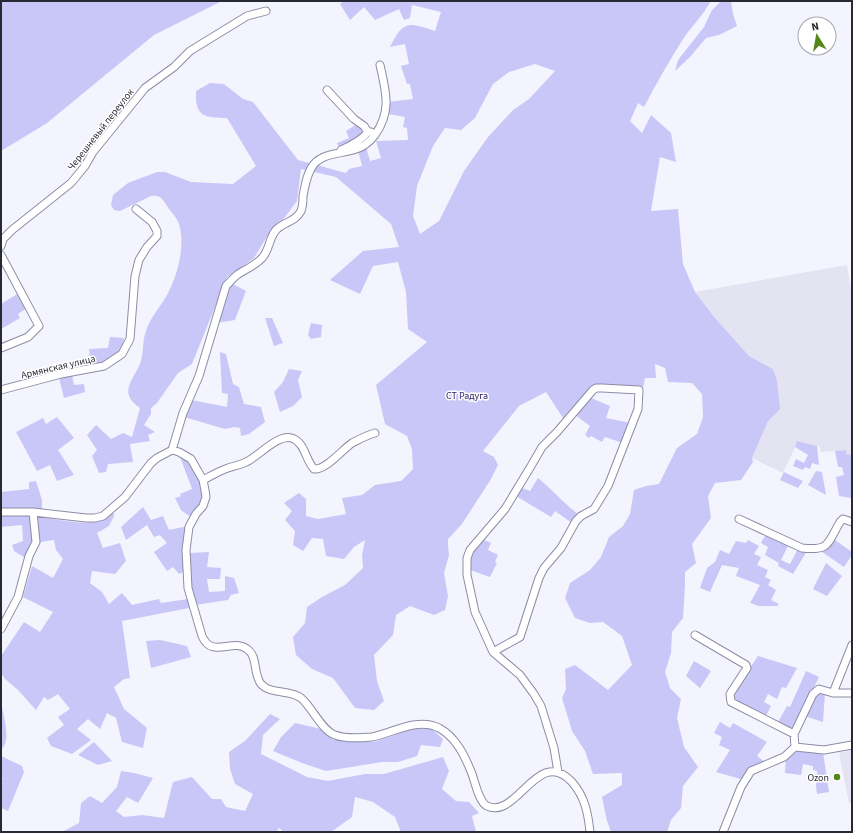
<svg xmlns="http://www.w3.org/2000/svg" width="853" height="833" viewBox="0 0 853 833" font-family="'Source Sans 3',sans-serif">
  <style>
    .built { fill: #e3e3f1 }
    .green { fill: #c8c7f8; fill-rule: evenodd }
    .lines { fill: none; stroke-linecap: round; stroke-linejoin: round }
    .minor-casing { stroke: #8d8ca5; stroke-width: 9 }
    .minor { stroke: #fff; stroke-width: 7 }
    .poi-dot { fill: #548619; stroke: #fff; stroke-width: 1.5 }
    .labels { text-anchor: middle; stroke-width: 3; stroke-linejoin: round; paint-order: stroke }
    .street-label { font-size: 10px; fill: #292933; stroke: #fff }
    .park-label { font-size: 10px; fill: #2b1b68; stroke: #fff }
    .poi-label { font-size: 10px; fill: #292933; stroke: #fff; text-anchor: end }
  </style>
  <rect width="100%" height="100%" fill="#f4f4ff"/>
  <!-- built -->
  <path class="built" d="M847,265L852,296V454L847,455L845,450L821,452L820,447L798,441L783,473L752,458L768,421L779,409L773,369L749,356L715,318L695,292Z
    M852,750V803H849L839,753Z"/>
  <!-- green -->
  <path class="green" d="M1,1H222L154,35L47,123L1,151Z
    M344,1H683L685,2L686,1H711C703,15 692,26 683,39C669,61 656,84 644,107L638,103L630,121L642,133L651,115L671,133L676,162L660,157L651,211L678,209L683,264L695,292L715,318L749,356L773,369L777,381L780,409L768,421L752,458L753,462L741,480L715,483L708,496L711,518L692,544L696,563L685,572V586L683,618L672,632L671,653L665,672L670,688L681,699L677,718L684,747L698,767L683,786L681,808L671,820L667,832H611L607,821L602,797L622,785V773L593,774L585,751L572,731L562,698L566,689L565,669L575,665L608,690L632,665L622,636L603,622L590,623L575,618L565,598L570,583L590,570L601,557L609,537L623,526L630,514L634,490L646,486L659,484L677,448L697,434L703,417L702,394L692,383L668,382L665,368L655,364L656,378H645L642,393L602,390L596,392L591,398L610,406L606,418L631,423L623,443L605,437L602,442L591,436L589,438L585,435L590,426L575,415L565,421L546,392L519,406L483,451L494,457L498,465L491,479L462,524L448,539V545L449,555L444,573L448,596L445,610L434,615L410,606L396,615L393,635L374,655L377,681L384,701L374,710L355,708L333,678L312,669L296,655L293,637L305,623L307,607L322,597L345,585L363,568L362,555L365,540L354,547L344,559L326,556L323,539L312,538L303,551L293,545L295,531L285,520L292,511L284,503L299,493L306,499V516L318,519L346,514L342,498L362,495L375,485L401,481L413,469L412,449L407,436L385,424L376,385L427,342L408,329L406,292L398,262L373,266L360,294L330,280L363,251L399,247L391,224L336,177L301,169L297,201L282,221L271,230L254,258L227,277L192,364L178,373L157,403L151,408V414L144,425L155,432L148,435L150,441L130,444L133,462L108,464L106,472L99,473L92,456L97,450L87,435L96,425L111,439L123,433L132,437L140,408C118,393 132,382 140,364C144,354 142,341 146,331C150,317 164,303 170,289C179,270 185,244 179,224C177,218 172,213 169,209C164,201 161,194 151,196L120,211L114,210L111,205L113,195L128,183L157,172H165L191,182L233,184L256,166L227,118C204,117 195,117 196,91L210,83L224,84L243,99L253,102L298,160L346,173L349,169L362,166L358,150L366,147L370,161L381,158L376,141L408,140L407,128L403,127L405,117L388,114V102L413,99L410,84H407L401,66L409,64L405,44L390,47C403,20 408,22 435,31L441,12L412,5L410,18L404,20L399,9L375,20L364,7L350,20L340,4ZM535,64L555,71L529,99L513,110L488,137L464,171L439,221L420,234L413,216L417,186L433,146L445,128L461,130L475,118L493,84L509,72Z
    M721,1H731L733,14L737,26L719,35L706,38L690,57L675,71L678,60L704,27L712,10Z
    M357,124L362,130V135L339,148L337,143L349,138L346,131Z
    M233,284L246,291L235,320L216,323L228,287Z
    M19,293L27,308L18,314L20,318L1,329V304Z
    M265,318H272L283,343L274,346Z
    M311,323L322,325L321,337L311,339L308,335Z
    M110,337L124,338C122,359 110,363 91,366L89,349L108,348Z
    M220,352L226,354L233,384L239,387L244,404L261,407L265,422L249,434L241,436L240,428L234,427L225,429L184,417L191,400L227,407L228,394L222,393Z
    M289,369L302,371L298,380L302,397L293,406L280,412L274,392L283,382Z
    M72,375L74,385L84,384L85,392L64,398L59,378Z
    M57,417L74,438L58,450L74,475L57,481L50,465L37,471L16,432L43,418L46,424Z
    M797,441L817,446L819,465L812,463L810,469L805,467L803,470L793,466L796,459L804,463L808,455L795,447Z
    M846,450L847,455L852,454V498L839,496L836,477L844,475L842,467H838L835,451Z
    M179,454C182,456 186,458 189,462C194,469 206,489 203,499C201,506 196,512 192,518L181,510L175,498L181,496L180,494L192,489Z
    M816,471L822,472L826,495L808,485Z
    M784,472L803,481L798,488L780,480Z
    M538,478C552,489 563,503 578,514L572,523L555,511L551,517L516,496L522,488L530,491Z
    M36,481L42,500V510H1V492L29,489V482Z
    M143,507L151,520L163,516L169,530L188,526L184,535L185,571L179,574L173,567L167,571L154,552L167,543L160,535L154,537L147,525L126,540L121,527Z
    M113,511L114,516L109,526L97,533L103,548L120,543L126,561L115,574L92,571L90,583L102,592L109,604L122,593L132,605L159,599L161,603L188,599L189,608L122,621L130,678L124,679L114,687L124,709L147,728L143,748L122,742L116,718L107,713L100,729L88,719L77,729L91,740L72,754L51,746L47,738L64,725L58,717L70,709L58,694L48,700L44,697L36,710L18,690L5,679L1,673V656L24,622L40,632L53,612L23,597L32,566L53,578L63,559L56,550L54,540L40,542L36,522L38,516C54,519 93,528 106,518C109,516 111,513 113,511Z
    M32,513C32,529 35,545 24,557L14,551L12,545L23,541L22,525L1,527V515Z
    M766,534L789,544L781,560L790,564L798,549L807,551L793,574L778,566L779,563L765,555L768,547L761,543Z
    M832,538L852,552V555L844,567L822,552Z
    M482,539L491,543L488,550L498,555L495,562L497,563L490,577L470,570C469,555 473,551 482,539Z
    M748,540L759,546L754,554L761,557L757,565L768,570L765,577L771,580L768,585L776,590L771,600L779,604L777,606H759L750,603L760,585L736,576L739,568L722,565L710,592L700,588L707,568L715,562L720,550L729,554L736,541L746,543Z
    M209,552L207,567L221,568L220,579H207L209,592L225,591V576L234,578L239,593L231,595L228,600L195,605L192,588L190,553Z
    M826,563L842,576L827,596L813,589Z
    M160,640L187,646L191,657L151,668L146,641Z
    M758,656L797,668L786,688L782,687L777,699L768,694L764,702L771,706L765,718L733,700L732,695Z
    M694,661L711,671L700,688L686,676Z
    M806,671L819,677L793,731L778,722L787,706L790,707Z
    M819,692L825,693L823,722L805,716L811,700Z
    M1,702C3,714 12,742 1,749Z
    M270,714L280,719L263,735L261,754L307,777L328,781L365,774H384L443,757L449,771L442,789L456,801L469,802L479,813L472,816L476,832H401L395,817L373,802L355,797L352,817L331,832H284L279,828L276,832H62L79,823L81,803L90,796L102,803L117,787L121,771L134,773L153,778L138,803L127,797L116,811L124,817L142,815L164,818L173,782L192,777L212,799H221L226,807L245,811L253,794L235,784L230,769L229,752L245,741Z
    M720,722L730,728L733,723L767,742L757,756L765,762L744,780L716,772L730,750L719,745L722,737L714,733Z
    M295,723L321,729L333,740L374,742L412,729H432L443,739L440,747L421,745L417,756L398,762H382L326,771L302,763L273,751L281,737Z
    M94,742L112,761L98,765L78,755Z
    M796,748L823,752L829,792L817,794L816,786L817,771L813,770V766L803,764L801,775L785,773L786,758Z
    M1,756L22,766L24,772L8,811L1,808V781L3,778L1,777Z"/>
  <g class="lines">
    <defs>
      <path id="minor" d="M327,90L354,119L364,126L368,132
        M341,150C350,146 362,140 368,132H371
        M1,246L3,239L12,230L71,183L85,166L93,152L145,88L174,67L190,51L247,16L266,11
        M1,255L39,326L28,337L1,348
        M1,390L61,374L104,366L122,354L130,339L135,276L139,260L147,247L157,236V231L152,222L136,209
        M172,450L183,413L199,376L226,286C230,282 233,278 237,275C245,269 255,266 262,258C270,250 269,236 277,229C285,222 296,221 301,211C303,206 303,200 303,196C305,186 307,172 314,164C324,153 340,154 353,150C362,148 369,143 375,135C392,111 386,92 380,65
        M203,480C211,476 219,471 228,468C234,466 240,465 246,462C258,457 280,431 294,439C305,444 306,461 314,469C326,470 342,450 352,443C360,439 367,435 375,433
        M1,512H33L86,518H95L103,516L125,497L151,463L157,458L172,450L179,452L191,459L203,480L205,490L206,497L203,506L196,514L189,527L186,550L188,588L202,636C212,659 232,638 247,649C258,656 253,674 261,684C271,695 290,689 301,698C312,707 322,731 335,735C345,739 361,738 372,737C393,733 417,717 439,728C456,737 465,756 472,774C475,782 479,802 487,806C517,820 538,745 572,782C585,797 588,813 590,832
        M739,519L802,548C830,551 827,544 840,522L843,519L852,522
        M1,629L18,597L29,556L36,542L33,512
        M695,635L746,665L747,668L730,694L731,702L794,734
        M493,652L520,637L539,578L544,568L561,548L576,521L581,516L594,509L608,486L638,409L639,390L602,388H596L593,390L557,432L542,447L531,466L505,509L470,550L467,558V575L475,612L493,652L520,675L534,694L541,706L554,748L558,772
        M833,693H852
        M795,747L824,750L852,745
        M723,832L741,787L751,771L784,757L795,747L794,734L813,694L819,689L833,693L852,645"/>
    </defs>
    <!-- minor casing -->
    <use href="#minor" class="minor-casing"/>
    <!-- minor -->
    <use href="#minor" class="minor"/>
  </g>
  <!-- markers -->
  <circle class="poi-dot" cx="837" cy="777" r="4"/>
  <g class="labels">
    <!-- street labels -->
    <g class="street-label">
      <text transform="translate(100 129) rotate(-52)" y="4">Черешневый переулок</text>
      <text transform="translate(58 366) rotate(-13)" y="4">Армянская улица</text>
    </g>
    <!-- park labels -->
    <g class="park-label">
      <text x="467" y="399">СТ Радуга</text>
    </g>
    <!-- poi labels -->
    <g class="poi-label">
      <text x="829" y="781">Ozon</text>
    </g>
  </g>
  <!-- border -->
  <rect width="853" height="833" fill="none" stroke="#292933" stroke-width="4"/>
  <!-- north arrow -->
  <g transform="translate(817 36) rotate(349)"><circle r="19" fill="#ffffff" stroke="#a9a9ad"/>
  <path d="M0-3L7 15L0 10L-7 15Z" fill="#548619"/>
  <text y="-6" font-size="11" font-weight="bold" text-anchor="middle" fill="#292933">N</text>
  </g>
</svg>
